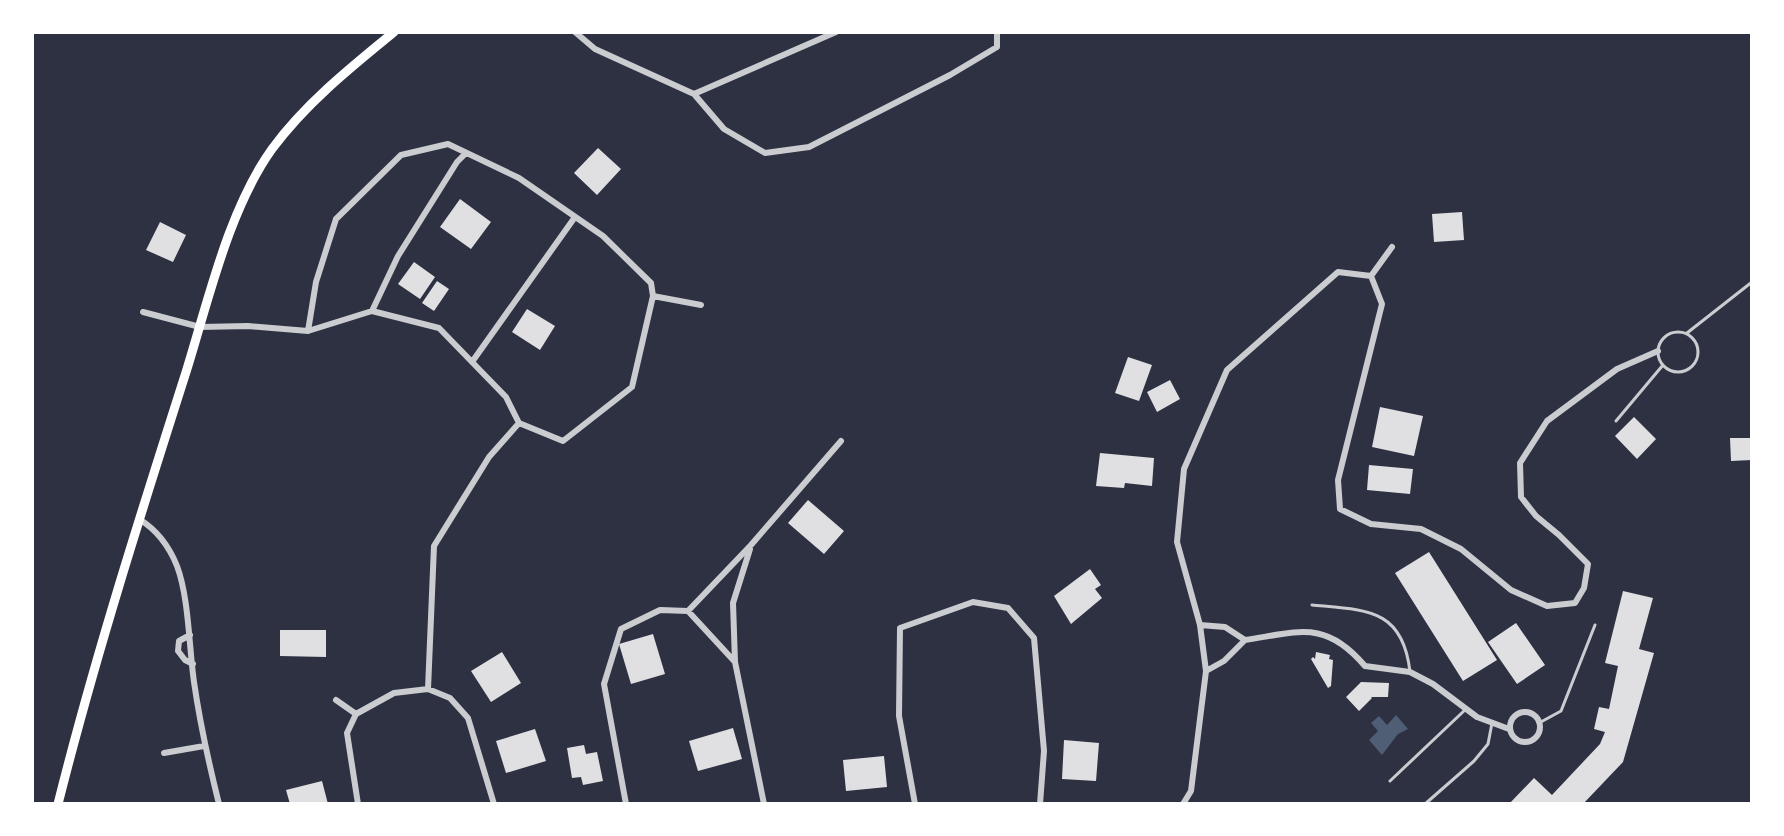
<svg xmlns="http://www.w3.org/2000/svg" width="1784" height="836" viewBox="0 0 1784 836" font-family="'PT Sans',sans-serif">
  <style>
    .water { fill: #4f5d75 }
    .building { fill: #e0e0e3 }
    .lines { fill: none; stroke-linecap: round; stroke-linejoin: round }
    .service { stroke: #caccd0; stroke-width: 3 }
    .minor { stroke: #caccd0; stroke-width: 6 }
    .primary { stroke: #fff; stroke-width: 9 }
  </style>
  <rect width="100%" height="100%" fill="#2d3142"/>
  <!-- water -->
  <path class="water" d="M1396,715L1408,729L1398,734L1382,755L1369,740L1378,731L1371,723L1379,716L1387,725Z"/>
  <!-- building -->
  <path class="building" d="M598,148L621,169L597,195L574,173Z
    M460,199L491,222L471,249L440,227Z
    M1462,212L1464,240L1434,242L1432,214Z
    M160,222L186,235L173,262L146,250Z
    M414,262L435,277L420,299L398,284Z
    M437,281L449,289L434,311L422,303Z
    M527,309L555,326L540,350L512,332Z
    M1128,357L1152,365L1139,401L1115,393Z
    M1170,380L1180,399L1157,412L1147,392Z
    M1380,407L1423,416L1414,456L1372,447Z
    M1634,417L1656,439L1637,459L1615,436Z
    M1730,438H1752V460L1731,461Z
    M1100,453L1154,458L1152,486L1125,483L1124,488L1096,486Z
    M1369,465L1413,469L1410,494L1367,490Z
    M808,500L844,531L824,554L788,523Z
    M1429,552L1497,660L1463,681L1395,573Z
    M1090,569L1101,585L1095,589L1102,598L1071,624L1054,596Z
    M1623,591L1653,598L1639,649L1654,653L1623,762L1583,804H1509L1534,778L1552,795L1600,744L1605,732L1594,729L1599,707L1609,709L1618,666L1605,663Z
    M1516,623L1545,665L1517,684L1488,642Z
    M280,630H326V657L280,656Z
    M653,634L665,674L631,684L619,644Z
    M502,652L521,683L491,702L471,671Z
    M1316,652L1330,655L1329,659L1333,660L1331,686L1328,688L1311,659L1313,657L1315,659Z
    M1361,682L1389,683L1388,697H1371L1372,698L1359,711L1346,697Z
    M733,728L742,759L698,771L689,741Z
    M535,729L546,761L506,773L496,741Z
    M1064,740L1099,743L1096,781L1062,779Z
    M584,745L586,754L597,752L603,781L583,785L581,777L572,778L567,748Z
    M884,756L887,787L846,791L843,760Z
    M322,781L328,804H290L286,790Z"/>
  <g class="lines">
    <!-- service -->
    <path class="service" d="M1658 352a20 20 0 1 1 40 0a20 20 0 1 1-40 0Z
      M1687,333L1752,282
      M1616,421L1663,365
      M1312,605C1366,610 1403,608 1410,672
      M1539,723L1561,711L1595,625
      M1390,781L1466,709
      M1425,804L1474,761L1488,744L1492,723"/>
    <!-- minor -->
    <path class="minor" d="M575,32L595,49L694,94L724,129L765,153L809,147L950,75L997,47V32
      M694,94L836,32
      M1371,276L1392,247
      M653,296L701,305
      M372,311L398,256L457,162L466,153
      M143,312L200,327L248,326L308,331L372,311L439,328L506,397L519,423L563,441L632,387L653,296L651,283L603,236L519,178L448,144L401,155L336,219L316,282L308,331
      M472,362L575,217
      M139,519C157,530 169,546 177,566C189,598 189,648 194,682C200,724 209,764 219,804
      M688,611L751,545L841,441
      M1200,625L1225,627L1245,640L1224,661L1206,671
      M190,635L179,641L178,651L185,660L193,664
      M1245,640C1299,632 1325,619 1365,666L1410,672L1433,684L1477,717L1509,729
      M735,662L733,603L750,549
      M428,689L434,546L489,457L519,423
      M336,700L356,714
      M1510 727a15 15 0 1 1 30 0a15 15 0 1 1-30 0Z
      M164,753L204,746
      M358,804L347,733L356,714L394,693L428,689L450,698L468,718L494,804
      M626,804L604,684L621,629L660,610L688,611L735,662L764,804
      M915,804L899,716L900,628L973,602L1008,608L1034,638L1044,751L1040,804
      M1183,804L1191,791L1206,671L1200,625L1177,542L1184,469L1227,370L1338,272L1371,276L1382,304L1338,480L1340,509L1371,524L1421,529L1461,549L1511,590L1547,606L1575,603L1584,588L1588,564L1559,535L1536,516L1521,497L1520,463L1547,421L1617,369L1658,351"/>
    <!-- primary -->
    <path class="primary" d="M58,804C95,657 141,513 187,369C209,298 229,209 272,149C305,104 351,67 394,32"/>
  </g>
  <!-- border -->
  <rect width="1784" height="836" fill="none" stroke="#ffffff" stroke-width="68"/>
</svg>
